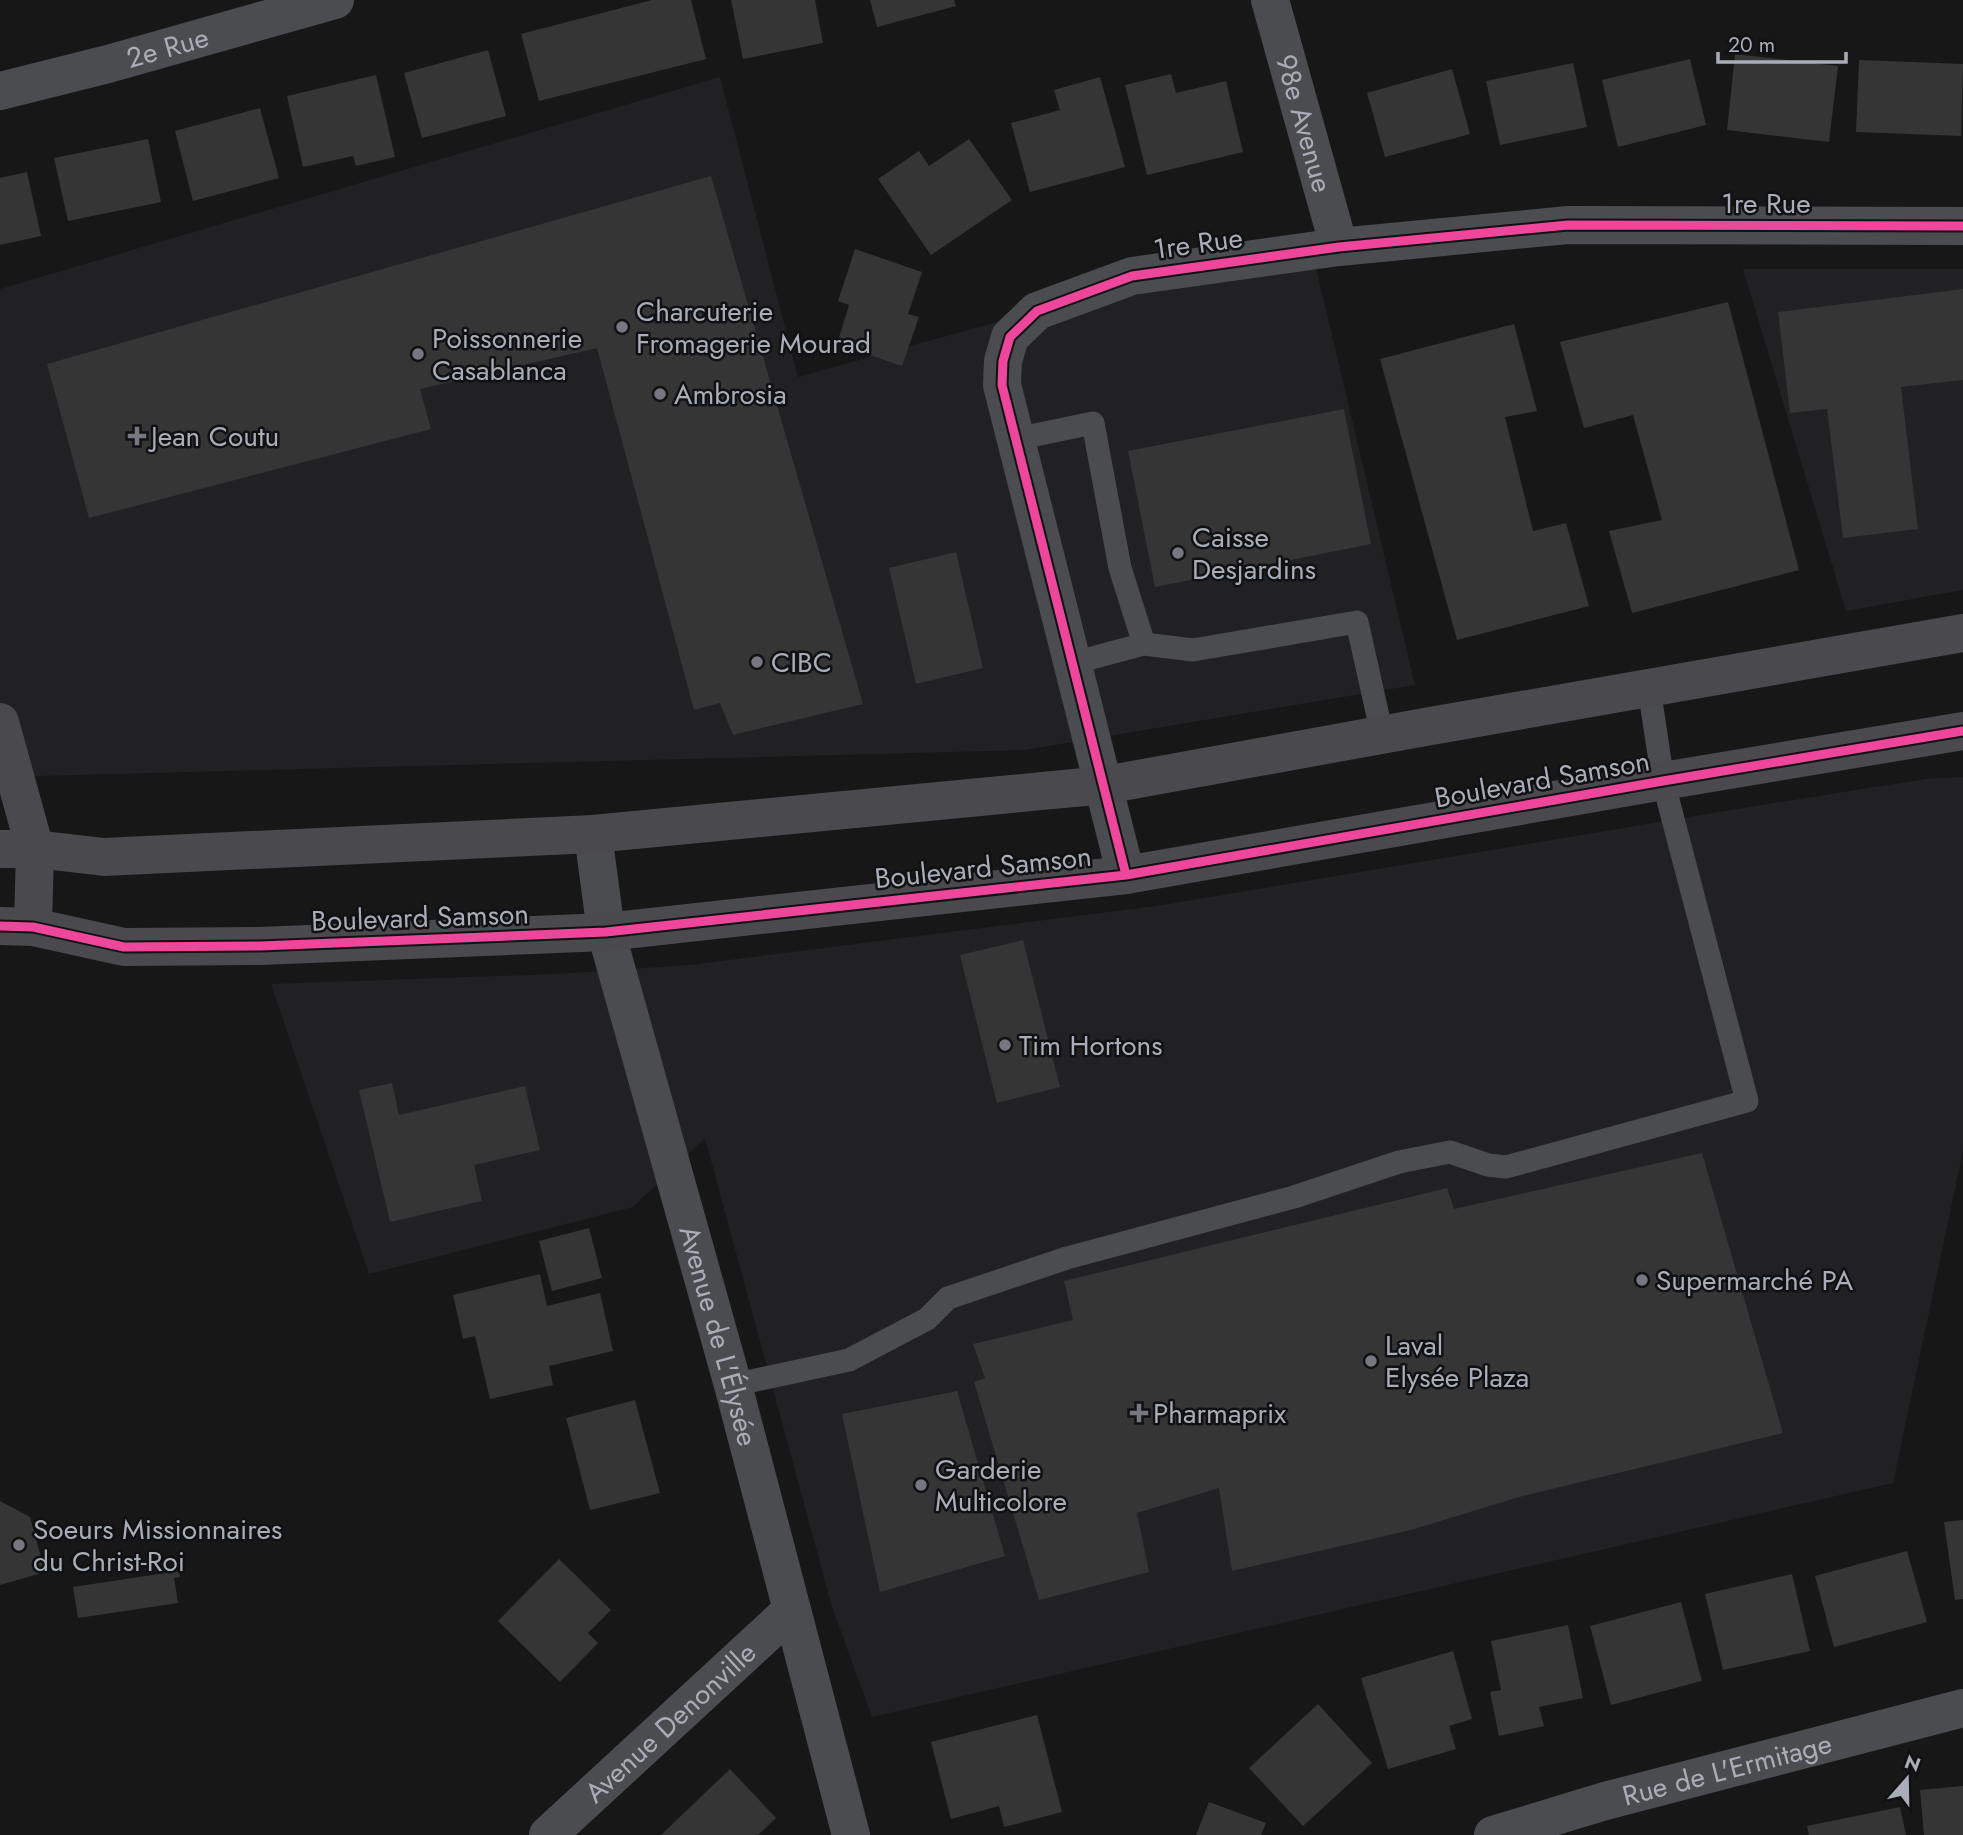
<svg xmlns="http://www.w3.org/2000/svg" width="1963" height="1835" viewBox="0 0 1963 1835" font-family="Jost,sans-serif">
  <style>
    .built { fill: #212123 }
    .building { fill: #353536 }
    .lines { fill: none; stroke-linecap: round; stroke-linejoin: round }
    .lane { stroke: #4b4c50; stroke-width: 23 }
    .street { stroke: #4b4c50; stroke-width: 38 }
    .secondary { stroke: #4a4a4e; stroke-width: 38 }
    .cycleway-casing { stroke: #111113; stroke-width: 13 }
    .cycleway { stroke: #ed469a; stroke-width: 9 }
    .poi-dot { fill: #757880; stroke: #111113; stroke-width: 2.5 }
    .labels { text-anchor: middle; stroke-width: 5; stroke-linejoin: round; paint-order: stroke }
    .street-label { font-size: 28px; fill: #a8adb8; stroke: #111113 }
    .poi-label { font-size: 28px; fill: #a8adb8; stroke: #111113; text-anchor: start }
  </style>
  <rect width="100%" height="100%" fill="#171717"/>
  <!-- built -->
  <path class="built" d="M720,77L798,377L1037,311L1312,251L1415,685L1025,750L0,777V289Z
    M1743,269H1963V590L1846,611Z
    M1963,777V1151L1893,1483L872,1717L832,1607L705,1138L633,1207L369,1274L271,984L556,974L690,965L1163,905L1718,812L1925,779Z"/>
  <!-- building -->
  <path class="building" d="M652,0H691L706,59L539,101L521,34Z
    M731,0H815L823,43L743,59Z
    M870,0H954L956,6L877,27Z
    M488,50L506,116L422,138L404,73Z
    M1735,54L1838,66L1829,142L1727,130Z
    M1690,59L1706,125L1618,147L1602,80Z
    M1859,60L1963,64L1961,136L1856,132Z
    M1573,63L1587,127L1500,145L1486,81Z
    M1452,69L1470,134L1385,157L1367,93Z
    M1171,74L1176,93L1226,81L1243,152L1147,175L1125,85Z
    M376,75L395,157L356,166L353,156L303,167L287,96Z
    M1100,77L1125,167L1030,192L1011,123L1060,110L1054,90Z
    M260,108L279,178L193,201L175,131Z
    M148,139L161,202L68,221L54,158Z
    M969,139L1012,200L931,255L878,179L919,151L929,166Z
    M27,172L41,236L0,245V178Z
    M711,176L863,704L733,735L720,703L694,710L597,348L420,389L431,429L89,518L47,364Z
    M855,249L922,272L908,314L919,317L902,366L837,344L849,305L838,301Z
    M1963,289V380L1901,387L1918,529L1843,538L1827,409L1790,413L1778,312Z
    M1728,302L1799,570L1632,613L1609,531L1662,520L1633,415L1584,428L1560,342Z
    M1514,324L1537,411L1505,417L1533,531L1566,523L1589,606L1457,640L1380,359Z
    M1344,409L1371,544L1155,587L1128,451Z
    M956,552L983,668L916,684L889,568Z
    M1023,940L1060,1087L997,1103L960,955Z
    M392,1083L399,1115L525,1086L540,1150L474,1165L482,1201L390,1222L359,1090Z
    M1702,1153L1783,1433L1519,1497L1411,1530L1232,1571L1219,1488L1137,1513L1149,1572L1039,1600L974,1382L985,1378L973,1344L1073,1320L1064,1281L1447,1188L1454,1209Z
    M589,1228L602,1278L552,1291L539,1241Z
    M540,1274L547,1306L600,1293L613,1351L549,1366L553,1385L490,1399L475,1336L463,1339L453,1295Z
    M957,1391L1005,1556L880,1592L842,1414Z
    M635,1400L660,1493L590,1510L566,1418Z
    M0,1501L30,1517L45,1572L0,1585Z
    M1963,1520V1599L1955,1600L1944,1522Z
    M1907,1551L1927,1622L1834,1647L1815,1576Z
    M559,1559L611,1610L588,1633L598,1643L560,1682L498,1621Z
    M179,1571L180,1577L174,1578L178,1603L78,1618L73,1587Z
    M1792,1574L1810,1651L1723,1670L1705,1594Z
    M1681,1602L1702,1681L1611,1705L1590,1626Z
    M1568,1625L1583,1698L1539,1707L1544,1726L1499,1736L1490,1692L1501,1690L1491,1641Z
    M1453,1651L1472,1719L1449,1726L1456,1749L1388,1769L1361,1678Z
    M1318,1704L1372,1763L1303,1826L1249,1768Z
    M1037,1715L1062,1812L1004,1827L999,1806L951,1819L931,1742Z
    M730,1769L776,1818L758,1835H661Z
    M1963,1786V1835H1924L1920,1790Z
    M1209,1802L1266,1823L1261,1835H1196Z
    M1900,1807L1906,1835H1809L1807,1826Z"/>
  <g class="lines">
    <!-- lane -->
    <path class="lane" d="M1016,439L1093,423L1120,568L1144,644
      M1073,663L1144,644L1193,650L1357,622L1382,734
      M733,1385L849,1360L927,1319L948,1298L1067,1258L1294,1197L1399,1162L1450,1152L1488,1165L1506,1167L1747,1101L1663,781L1649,688"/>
    <!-- street -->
    <g class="street">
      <path id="s1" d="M1270,0L1339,247"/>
      <path id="s2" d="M0,91L108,64L335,0"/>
      <path id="s3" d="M593,834L606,932L733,1385L851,1835"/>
      <path d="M1126,875L1002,385L1003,361L1010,337L1037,311L1132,276L1339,247L1568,225L1963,226"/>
      <path id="s4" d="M548,1835L792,1610"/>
      <path id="s5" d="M1493,1835L1605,1801L1963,1708"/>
    </g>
    <!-- secondary -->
    <path class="secondary" d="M0,722L35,849L33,927
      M0,849H35L104,857L593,834L1105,785L1425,727L1963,633
      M0,926L33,927L124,947L260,946L606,932L1126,875L1663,781L1963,731"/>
    <defs>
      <path id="cycleway" d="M1126,875L1002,385L1003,361L1010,337L1037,311L1132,276L1339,247L1568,225L1963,226
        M0,926L33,927L124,947L260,946L606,932L1126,875L1663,781L1963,731"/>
    </defs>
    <!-- cycleway casing -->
    <use href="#cycleway" class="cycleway-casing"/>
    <!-- cycleway -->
    <use href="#cycleway" class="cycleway"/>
  </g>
  <!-- markers -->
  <g class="poi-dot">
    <circle cx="622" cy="327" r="7"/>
    <circle cx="418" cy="354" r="7"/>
    <circle cx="660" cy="394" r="7"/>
    <path d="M133.5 425.5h7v7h7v7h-7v7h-7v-7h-7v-7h7z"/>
    <circle cx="1178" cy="553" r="7"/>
    <circle cx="757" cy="662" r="7"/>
    <circle cx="1005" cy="1045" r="7"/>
    <circle cx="1642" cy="1280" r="7"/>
    <circle cx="1371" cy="1361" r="7"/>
    <path d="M1135.5 1402.5h7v7h7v7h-7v7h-7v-7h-7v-7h7z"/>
    <circle cx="921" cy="1485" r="7"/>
    <circle cx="19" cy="1545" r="7"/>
  </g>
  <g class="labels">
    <!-- street labels -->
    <g class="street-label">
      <text dy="10" stroke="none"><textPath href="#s2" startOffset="173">2e Rue</textPath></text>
      <text dy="10" stroke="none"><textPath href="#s1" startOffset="128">98e Avenue</textPath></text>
      <text x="1766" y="213">1re Rue</text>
      <text transform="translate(1198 243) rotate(-8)" y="10">1re Rue</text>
      <text transform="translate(1542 779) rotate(-10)" y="10">Boulevard Samson</text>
      <text transform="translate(983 867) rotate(-6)" y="10">Boulevard Samson</text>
      <text transform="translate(420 917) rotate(-2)" y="10">Boulevard Samson</text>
      <text dy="10" stroke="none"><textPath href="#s3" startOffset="518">Avenue de L'Élysée</textPath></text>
      <text dy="10" stroke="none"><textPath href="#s4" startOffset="166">Avenue Denonville</textPath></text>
      <text dy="10" stroke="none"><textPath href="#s5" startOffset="243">Rue de L'Ermitage</textPath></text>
    </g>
    <!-- poi labels -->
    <g class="poi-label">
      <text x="636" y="321">Charcuterie<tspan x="636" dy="32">Fromagerie Mourad</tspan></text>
      <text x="432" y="348">Poissonnerie<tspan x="432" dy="32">Casablanca</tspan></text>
      <text x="674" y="404">Ambrosia</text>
      <text x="151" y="446">Jean Coutu</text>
      <text x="1192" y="547">Caisse<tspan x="1192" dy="32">Desjardins</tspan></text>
      <text x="771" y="672">CIBC</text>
      <text x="1019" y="1055">Tim Hortons</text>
      <text x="1656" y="1290">Supermarché PA</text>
      <text x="1385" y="1355">Laval<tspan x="1385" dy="32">Elysée Plaza</tspan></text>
      <text x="1153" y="1423">Pharmaprix</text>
      <text x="935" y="1479">Garderie<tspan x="935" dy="32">Multicolore</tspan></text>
      <text x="33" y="1539">Soeurs Missionnaires<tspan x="33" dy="32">du Christ-Roi</tspan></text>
    </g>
  </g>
  <!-- north arrow -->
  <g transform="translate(1907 1779) rotate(20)" stroke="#111113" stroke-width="5" paint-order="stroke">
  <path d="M0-5L12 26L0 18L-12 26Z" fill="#a8adb8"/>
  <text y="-10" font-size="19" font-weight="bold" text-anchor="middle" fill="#a8adb8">N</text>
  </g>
  <!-- scale -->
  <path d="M1718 52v10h128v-10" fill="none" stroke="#a8adb8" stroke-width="3.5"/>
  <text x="1728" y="52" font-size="21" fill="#a8adb8" stroke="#111113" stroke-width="5" paint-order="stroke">20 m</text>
</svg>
